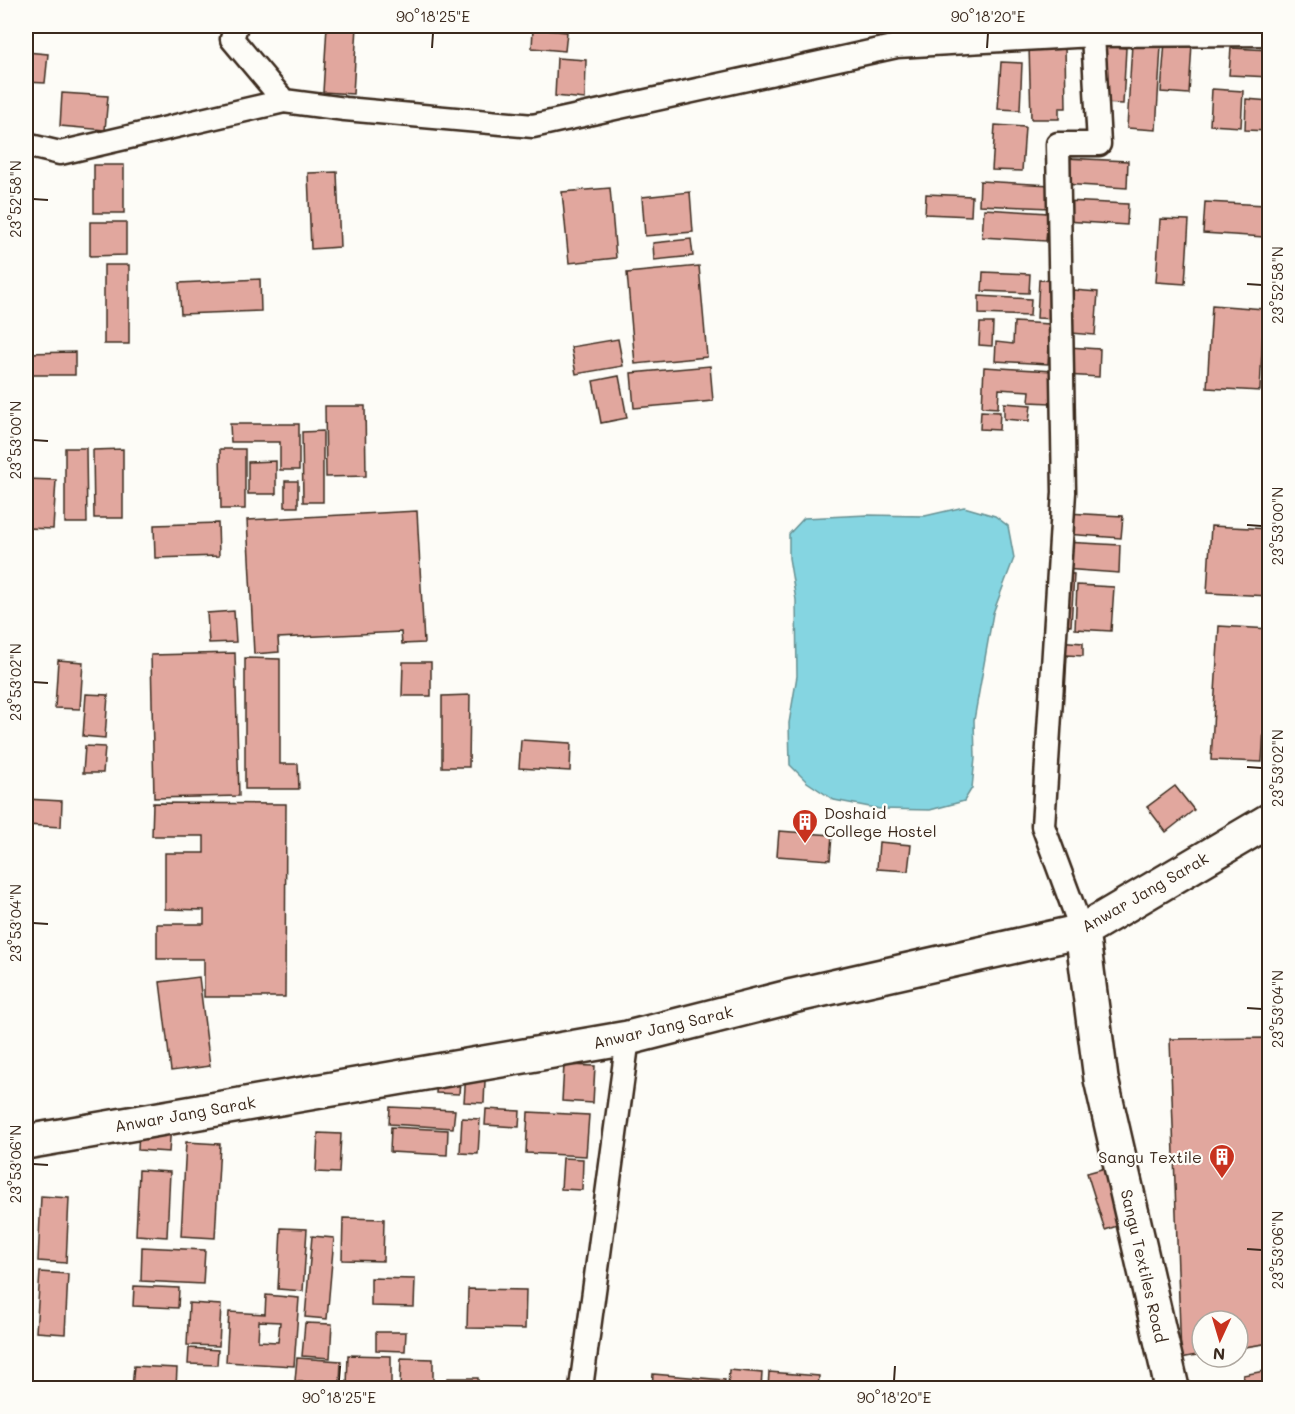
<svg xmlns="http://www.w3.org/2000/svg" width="1295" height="1414" viewBox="0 0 1295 1414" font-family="Mali,sans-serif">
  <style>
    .water { fill: #85d5e1; stroke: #679193; stroke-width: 1.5 }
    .building { fill: #e1a79e; stroke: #3b2a1e; stroke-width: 1.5; fill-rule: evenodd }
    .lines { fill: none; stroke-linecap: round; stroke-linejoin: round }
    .street-casing { stroke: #3b2a1e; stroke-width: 27 }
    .secondary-casing { stroke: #3b2a1e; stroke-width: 38 }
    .street { stroke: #fdfcf7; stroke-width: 22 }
    .secondary { stroke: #fdfcf7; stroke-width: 33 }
    .ticks { fill: none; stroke: #3b2a1e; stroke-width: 2 }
    .labels { text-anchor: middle; stroke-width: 4.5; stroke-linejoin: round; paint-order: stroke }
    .poi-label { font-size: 16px; fill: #3b2a1e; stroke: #fdfcf7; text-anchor: start }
    .street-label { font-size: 16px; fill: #3b2a1e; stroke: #fdfcf7 }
    .neatline { fill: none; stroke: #3b2a1e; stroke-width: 2 }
    .ticks-label { font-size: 15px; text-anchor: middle; fill: #3b2a1e }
  </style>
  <rect width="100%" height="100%" fill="#fdfcf7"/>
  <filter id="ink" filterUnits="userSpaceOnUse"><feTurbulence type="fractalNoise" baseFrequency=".0167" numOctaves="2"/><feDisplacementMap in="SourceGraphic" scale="12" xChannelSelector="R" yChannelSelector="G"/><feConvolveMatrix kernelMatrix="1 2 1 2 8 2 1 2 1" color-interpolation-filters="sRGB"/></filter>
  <g filter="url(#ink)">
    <!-- water -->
    <path class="water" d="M964,507L995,516L1008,526L1014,558L993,613L974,720L975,758L972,788L964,801L930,810L880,809L834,800L807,782L790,765L789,723L797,676L796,600L789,558V534L804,518L867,515L925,516Z"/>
    <!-- building -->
    <path class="building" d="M327,26H357L353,94L323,92Z
      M533,29L567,32L565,51L532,48Z
      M1165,41L1192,43L1189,94L1161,92Z
      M1132,44L1161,46L1156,130L1127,128Z
      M1065,45L1066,108H1059V119H1031L1029,46Z
      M1102,46L1126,48L1123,104L1099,103Z
      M1231,48L1270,50V77L1229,75Z
      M26,52L48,54L45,83L26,82Z
      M557,58L586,60L585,99L555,96Z
      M1001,62L1022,63L1020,110L998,109Z
      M1212,89L1243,91L1241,127L1210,125Z
      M62,93L108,96L105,130L60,126Z
      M1246,99L1270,101V131L1245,130Z
      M995,125L1025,127L1022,171L992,170Z
      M1064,158L1128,161L1127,188L1062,184Z
      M94,165H124V213H94Z
      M337,172L340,247L311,249L308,173Z
      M980,181L1051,185L1050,208L979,205Z
      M610,188L616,258L569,263L562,192Z
      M690,192L693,232L645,236L642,197Z
      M926,194L972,196L971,216L925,214Z
      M1066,201L1128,204L1127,225L1065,221Z
      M1205,202L1266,205L1264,237L1203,233Z
      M984,209L1048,213L1046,241L982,237Z
      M1160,219L1189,220L1185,284L1156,282Z
      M90,222H126V255L90,256Z
      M691,239L693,256L654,260L653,243Z
      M104,265H129V344H104Z
      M699,266L707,357L635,364L627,273Z
      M983,272L1030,274L1029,293L982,291Z
      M260,279L261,311L181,314L179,283Z
      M1039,280L1059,281L1056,319L1037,318Z
      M1073,290L1098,292L1095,335L1071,333Z
      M979,296L1031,299L1030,316L979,314Z
      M1212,305L1264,309L1260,391L1207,388Z
      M1014,322L1050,324L1048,364L995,361L996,342L1013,344Z
      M980,323H993L992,346L979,345Z
      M618,339L623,366L576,374L571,347Z
      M1067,347L1100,349L1099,377L1065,375Z
      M75,352V375H26V353Z
      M710,366L713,401L634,408L631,373Z
      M984,367L1053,371L1051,403L1029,402L1030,391L999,389L998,408L982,407Z
      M619,376L627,418L601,423L593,381Z
      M1004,403L1031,405L1029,421L1004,419Z
      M325,406H365L366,476L326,477Z
      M981,411L1000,412L999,430L980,429Z
      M230,424H299V470H280V442H231Z
      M323,431V502H303L302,432Z
      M65,448H86L87,523H65Z
      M123,449V518H94L93,450Z
      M220,449H245V509H221Z
      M276,461V494H248V462Z
      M26,479L56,480L53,529L26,528Z
      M285,481H298V507H285Z
      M417,511L424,643L402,644L401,632L278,638L279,652L254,654L247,520Z
      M1066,513L1123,516L1121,538L1065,534Z
      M218,523L219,556L155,558L154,525Z
      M1211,526L1270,529V596L1207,593Z
      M1064,542L1120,545L1119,573L1063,569Z
      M1062,573L1074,574L1071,626L1059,625Z
      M1077,585L1114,587L1111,631L1075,629Z
      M234,611L236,642L209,643L207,613Z
      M1219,626L1270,629L1262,762L1211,760Z
      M1056,641L1083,643V656L1067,655L1065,693H1053Z
      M235,653L239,796L154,798L151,655Z
      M245,658L280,659V764H298L299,789H245Z
      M58,660L83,662L80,709L55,708Z
      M403,662H431V696H402Z
      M86,694L108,695L105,738L83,736Z
      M470,695L469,767H442V696Z
      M521,740L571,743L570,771L519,768Z
      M85,746L105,747L103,773H83Z
      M1175,786L1194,810L1166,832L1147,807Z
      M26,799L62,801L61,827L26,825Z
      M153,803L286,804L285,997H204V959H157V924H204V910L165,909V853H204V836H152Z
      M779,831L832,835L830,860L777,856Z
      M879,842L911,845L908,871L877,869Z
      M199,977L210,1066L171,1071L160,982Z
      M1270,1038V1343L1238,1348V1321H1202V1354L1181,1358L1170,1039Z
      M467,1058L486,1059L484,1103L464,1102Z
      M438,1063L461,1064L459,1094L436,1093Z
      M564,1065L595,1066L593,1103L562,1101Z
      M390,1107L455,1110L453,1128L389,1124Z
      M486,1109L520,1111L519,1127L485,1125Z
      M140,1110L172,1112L169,1152L138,1150Z
      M528,1112L589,1115L586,1156L526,1153Z
      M462,1118L480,1119L478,1154L460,1153Z
      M391,1127L448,1130L447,1155L390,1152Z
      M318,1133L341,1134L339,1173L316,1172Z
      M186,1142L220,1144L215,1238L181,1236Z
      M563,1158L583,1159L582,1190L561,1189Z
      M1109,1167L1126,1223L1105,1230L1087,1173Z
      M139,1170L170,1172L167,1237L136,1235Z
      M41,1196L69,1198L66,1263L38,1261Z
      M343,1218L384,1219L383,1261L342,1260Z
      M281,1228L307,1229L303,1291L278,1289Z
      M312,1236L334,1238L327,1319L305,1317Z
      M142,1247L205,1250L203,1284L141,1281Z
      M40,1272L68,1274L65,1334L36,1332Z
      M371,1278L415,1279L414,1307L371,1306Z
      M134,1286L179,1288L178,1308L133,1306Z
      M468,1289L526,1290L525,1329L467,1328Z
      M266,1295L299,1298L294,1366L226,1362L229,1312L265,1314ZM259,1321L280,1322L278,1342L258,1341Z
      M189,1303L221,1305L219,1346L187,1345Z
      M305,1323L332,1324L330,1358L302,1356Z
      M376,1332H406L405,1351L376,1350Z
      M189,1348L218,1350L217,1365L188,1364Z
      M348,1355L391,1356V1387H347Z
      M297,1358L341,1361L340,1384L295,1381Z
      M401,1358L433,1359V1388H400Z
      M134,1366L177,1368L176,1388H132Z
      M729,1370L762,1373L761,1388H728Z
      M1270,1370V1388H1246L1243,1375Z
      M769,1372L819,1376L818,1388H768Z
      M653,1374L725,1380L724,1388H652Z
      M448,1378H478V1388H448Z
      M243,1383L276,1385V1388H243Z"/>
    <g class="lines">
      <defs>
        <path id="street" d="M236,26L232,39L284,101
          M26,145L60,153L284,101L345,109L533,126L897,46L1093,35L1270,34
          M1082,931L1043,826L1064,492L1058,144H1099L1093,35
          M581,1388L628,1038"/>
        <path id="secondary" d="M1082,931L1101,1079L1172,1388
          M26,1142L628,1038L793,996L1082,931L1270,820"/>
      </defs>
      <!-- street casing -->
      <use href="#street" class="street-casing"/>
      <!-- secondary casing -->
      <use href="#secondary" class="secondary-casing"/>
      <!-- street -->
      <use href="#street" class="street"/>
      <!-- secondary -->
      <use href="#secondary" class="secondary"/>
    </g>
  </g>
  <!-- ticks -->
  <path class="ticks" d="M432,48L433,33M987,48L988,33M33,199L48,200M1247,284L1262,285M33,440L48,441M1247,525L1262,526M33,682L48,683M1247,767L1262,768M33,923L48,924M1247,1008L1262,1009M33,1164L48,1165M1247,1249L1262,1250M339,1381L340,1366M894,1381L895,1366"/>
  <!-- icons -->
  <defs>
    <symbol id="building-pin" viewBox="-11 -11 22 30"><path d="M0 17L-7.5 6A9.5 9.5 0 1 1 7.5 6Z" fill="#c8321e" stroke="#fdfcf7"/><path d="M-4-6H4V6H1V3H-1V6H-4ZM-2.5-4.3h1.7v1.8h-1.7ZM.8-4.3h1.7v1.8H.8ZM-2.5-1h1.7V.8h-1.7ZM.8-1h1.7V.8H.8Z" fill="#fff"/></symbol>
  </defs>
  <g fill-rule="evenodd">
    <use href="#building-pin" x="790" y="807" width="30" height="40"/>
    <use href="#building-pin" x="1207" y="1142" width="30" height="40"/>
  </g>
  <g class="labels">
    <!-- poi labels -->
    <g class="poi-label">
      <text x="824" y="819">Doshaid<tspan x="824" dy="18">College Hostel</tspan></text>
      <text x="1202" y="1163" text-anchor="end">Sangu Textile</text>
    </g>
    <!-- street labels -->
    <g class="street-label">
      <text transform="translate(1145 892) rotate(-30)" y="6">Anwar Jang Sarak</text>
      <text transform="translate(663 1027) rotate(-13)" y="6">Anwar Jang Sarak</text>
      <text transform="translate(185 1114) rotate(-10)" y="6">Anwar Jang Sarak</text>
      <text transform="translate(1144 1266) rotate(77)" y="6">Sangu Textiles Road</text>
    </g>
  </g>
  <!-- margin -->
  <rect width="1295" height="1414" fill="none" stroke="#fdfcf7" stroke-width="66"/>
  <!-- north arrow -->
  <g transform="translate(1220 1339) rotate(184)"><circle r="28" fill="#fdfcf7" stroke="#afa8a0" stroke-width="1.5"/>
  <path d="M0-4.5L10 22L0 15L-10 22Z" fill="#c8321e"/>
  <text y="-9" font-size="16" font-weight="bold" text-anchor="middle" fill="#3b2a1e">N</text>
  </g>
  <rect x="33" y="33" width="1229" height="1348" class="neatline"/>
  <g class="ticks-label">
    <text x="433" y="22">90°18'25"E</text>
    <text x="988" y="22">90°18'20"E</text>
    <text transform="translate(16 199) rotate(-90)" y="5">23°52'58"N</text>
    <text transform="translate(1278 285) rotate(-90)" y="5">23°52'58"N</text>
    <text transform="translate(16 440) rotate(-90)" y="5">23°53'00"N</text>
    <text transform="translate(1278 526) rotate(-90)" y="5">23°53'00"N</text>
    <text transform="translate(16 682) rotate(-90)" y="5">23°53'02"N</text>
    <text transform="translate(1278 768) rotate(-90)" y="5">23°53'02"N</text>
    <text transform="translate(16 923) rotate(-90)" y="5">23°53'04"N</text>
    <text transform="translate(1278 1009) rotate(-90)" y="5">23°53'04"N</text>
    <text transform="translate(16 1164) rotate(-90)" y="5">23°53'06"N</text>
    <text transform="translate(1278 1250) rotate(-90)" y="5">23°53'06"N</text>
    <text x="339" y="1403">90°18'25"E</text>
    <text x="894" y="1403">90°18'20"E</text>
  </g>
</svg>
